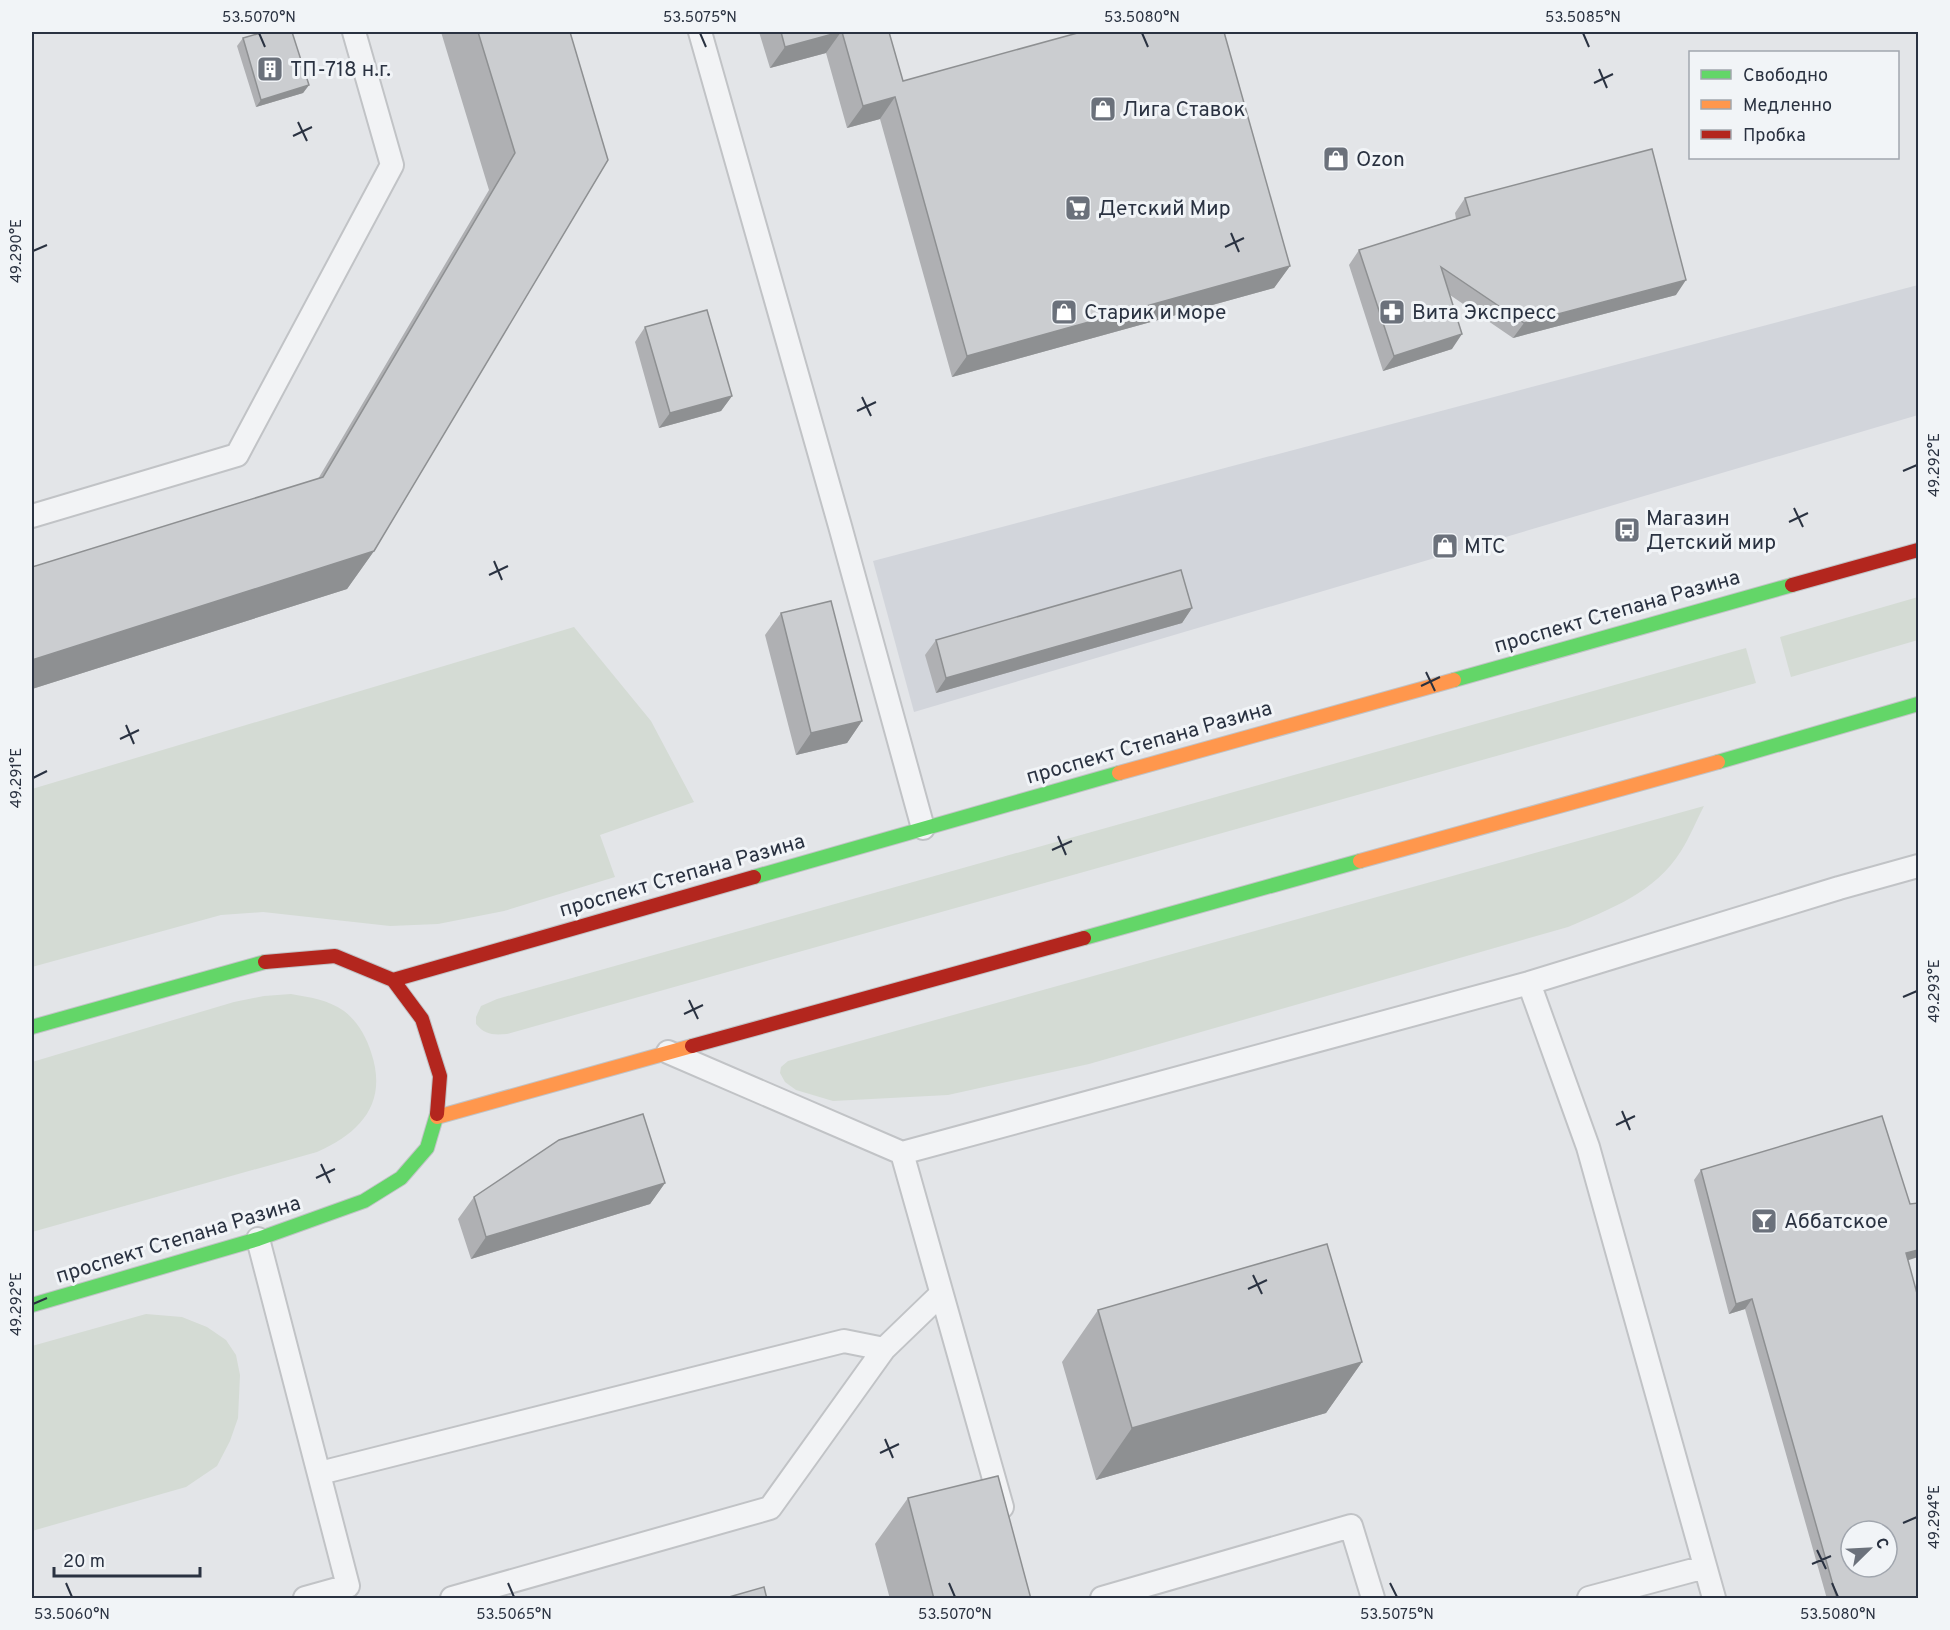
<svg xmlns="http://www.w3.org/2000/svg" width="1950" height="1630" viewBox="0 0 1950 1630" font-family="Overpass,sans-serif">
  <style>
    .built { fill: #d2d5db }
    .green { fill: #d4dbd4 }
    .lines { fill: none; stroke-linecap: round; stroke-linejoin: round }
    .lane-casing { stroke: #c1c3c6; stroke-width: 26 }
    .fast-casing { stroke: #c1c3c6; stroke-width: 16 }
    .slow-casing { stroke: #c1c3c6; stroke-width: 16 }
    .jam-casing { stroke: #c1c3c6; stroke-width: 16 }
    .lane { stroke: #f2f3f5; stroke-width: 22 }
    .fast { stroke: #63d668; stroke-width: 14 }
    .slow { stroke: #ff974d; stroke-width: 14 }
    .jam { stroke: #b3261e; stroke-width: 14 }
    .wall { fill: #afb0b3 }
    .shaded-wall { fill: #8e9092 }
    .building { fill: #cbcdd0; stroke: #8e9092; stroke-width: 1.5; fill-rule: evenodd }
    .ticks { fill: none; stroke: #2a3241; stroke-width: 2 }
    .labels { text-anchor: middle; stroke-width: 6; stroke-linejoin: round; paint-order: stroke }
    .poi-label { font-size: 21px; fill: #2a3241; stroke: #f1f4f7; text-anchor: start }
    .street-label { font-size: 21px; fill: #2a3241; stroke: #f1f4f7 }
    .neatline { fill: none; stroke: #2a3241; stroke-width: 2 }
    .ticks-label { font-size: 15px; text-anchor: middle; fill: #2a3241 }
  </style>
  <rect width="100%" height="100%" fill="#e3e5e8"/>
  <!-- built -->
  <path class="built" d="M1918,285V415L914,712L873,561Z"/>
  <!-- green -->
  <path class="green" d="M1918,597V640L1791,677L1780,637Z
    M574,627L651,721L694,802L600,835L615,877L504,911L438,924L390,926L263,912L221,915L32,967V789Z
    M1746,648L1756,683L507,1034C493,1035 485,1035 476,1024V1017L481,1006L497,999Z
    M1704,806C1696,821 1690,837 1681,851C1655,893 1610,909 1568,927L1089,1064L948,1095L833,1101L796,1090L785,1082L780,1073L781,1067L788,1061Z
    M291,994C309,997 329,1000 344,1011C357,1021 366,1036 371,1052C388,1102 362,1132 317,1152L32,1232V1062L234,1002L264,996Z
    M146,1314L182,1317L207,1327L226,1340L236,1355L240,1375L238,1418L230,1441L217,1466L186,1487L32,1531V1346Z"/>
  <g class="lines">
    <defs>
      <path id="lane" d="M700,32L840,526L923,828
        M32,516L237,455L392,165L354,32
        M1529,983L1588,1147L1714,1598
        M668,1052L902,1153L1529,983L1839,888L1918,866
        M902,1153L1002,1507
        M258,1239L348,1586L305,1598
        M320,1473L844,1341L884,1349
        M452,1598L770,1508L884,1349L941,1294
        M1102,1598L1351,1526L1373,1598
        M1589,1598L1705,1567"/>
      <path id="fast" d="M1454,680L1792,585
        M1718,762L1918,704
        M754,877L1119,773
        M1084,938L1360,861
        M32,1027L265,962
        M32,1305L258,1239L364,1201L401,1178L427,1148L437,1114"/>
      <path id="slow" d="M1119,773L1454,680
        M1360,861L1718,762
        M437,1117L692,1046"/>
      <path id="jam" d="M1792,585L1918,550
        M265,962L335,956L393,980L422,1019L440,1076L437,1114
        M393,980L754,877
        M692,1046L1084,938"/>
    </defs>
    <!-- lane casing -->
    <use href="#lane" class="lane-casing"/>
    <!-- fast casing -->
    <use href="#fast" class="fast-casing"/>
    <!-- slow casing -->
    <use href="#slow" class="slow-casing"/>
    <!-- jam casing -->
    <use href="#jam" class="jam-casing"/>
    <!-- lane -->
    <use href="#lane" class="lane"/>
    <!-- fast -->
    <use href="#fast" class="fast"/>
    <!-- slow -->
    <use href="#slow" class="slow"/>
    <!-- jam -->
    <use href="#jam" class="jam"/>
  </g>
  <!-- wall -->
  <path class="wall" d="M441,32H570L374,551L347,589L32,689V567L318,479L489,190Z
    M759,32H889L903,81L1290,266L1274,288L952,377L880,119L847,128L826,53L770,68Z
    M243,38L309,85L303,93L256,107L237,46Z
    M1465,198L1676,295L1513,338L1450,295L1452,349L1383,371L1349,265L1359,250L1456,219L1455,213Z
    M645,327L732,396L721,411L659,428L635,342Z
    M1192,608L1182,623L936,693L925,655L936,640Z
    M781,613L862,721L847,743L796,755L765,635Z
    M1701,1170L1908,1260L1918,1599H1827L1745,1309L1729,1314L1694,1180Z
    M665,1183L650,1204L471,1259L458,1219L474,1197Z
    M1098,1310L1362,1362L1326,1413L1096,1480L1062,1362Z
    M908,1498L1031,1599H890L875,1544Z"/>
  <!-- shaded-wall -->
  <path class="shaded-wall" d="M841,32L826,53L770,68L785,47Z
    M309,85L303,93L256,107L261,100Z
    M895,97L880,119L847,128L863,106Z
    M1290,266L1274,288L952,377L967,356Z
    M1686,280L1676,295L1513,338L1524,323Z
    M1462,334L1452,349L1383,371L1394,356Z
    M732,396L721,411L659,428L670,413Z
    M374,551L347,589L32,689V660Z
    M1192,608L1182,623L936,693L946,678Z
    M862,721L847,743L796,755L811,733Z
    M665,1183L650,1204L471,1259L486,1237Z
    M1918,1250V1257L1900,1263L1906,1253Z
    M1752,1299L1745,1309L1729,1314L1736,1304Z
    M1362,1362L1326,1413L1096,1480L1132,1428Z"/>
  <!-- building -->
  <path class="building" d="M264,32H292L309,85L261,100L243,38Z
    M478,32H570L608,160L374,551L32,660V567L323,477L515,153Z
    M781,32H840L785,47Z
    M842,32H889L903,81L1081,32H1224L1290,266L967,356L895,97L863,106Z
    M1652,149L1686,280L1524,323L1441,267L1462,334L1394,356L1359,250L1470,215L1465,198Z
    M707,310L732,396L670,413L645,327Z
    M1181,570L1192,608L946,678L936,640Z
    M831,601L862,721L811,733L781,613Z
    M643,1114L665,1183L486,1237L474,1197L559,1140Z
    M1882,1116L1910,1204L1918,1203V1250L1906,1253L1918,1297V1599H1837L1752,1299L1736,1304L1701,1170ZM1851,1531H1887V1567H1851Z
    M1327,1244L1362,1362L1132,1428L1098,1310Z
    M998,1476L1031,1599H934L908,1498Z
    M764,1587L767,1599H722Z"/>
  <!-- ticks -->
  <path class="ticks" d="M259,33L265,47M700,33L706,47M1142,33L1148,47M1583,33L1589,47M1599,69L1607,88M1594,83L1613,74M298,122L307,141M293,136L312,127M1231,233L1239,252M1225,247L1244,238M33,251L47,245M862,397L871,416M857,411L876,402M1903,471L1917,465M1794,508L1803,527M1789,522L1808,513M494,561L502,580M489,575L508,566M1426,672L1435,691M1421,686L1440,677M126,725L134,744M120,739L139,730M33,778L47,771M1058,836L1066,855M1052,850L1072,841M1903,997L1917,991M689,1000L698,1019M684,1014L703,1005M1622,1111L1630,1130M1616,1125L1635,1116M321,1164L330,1183M316,1178L335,1169M1253,1275L1262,1294M1248,1289L1267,1280M33,1304L47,1298M885,1439L893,1458M880,1453L899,1444M1903,1523L1917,1517M1817,1550L1826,1569M1812,1564L1831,1556M66,1583L72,1597M508,1583L514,1597M949,1583L955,1597M1390,1583L1397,1597M1832,1583L1838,1597"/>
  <!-- icons -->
  <defs>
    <symbol id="building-square" viewBox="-11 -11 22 22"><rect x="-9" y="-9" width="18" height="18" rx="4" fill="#6b717b" stroke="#f1f4f7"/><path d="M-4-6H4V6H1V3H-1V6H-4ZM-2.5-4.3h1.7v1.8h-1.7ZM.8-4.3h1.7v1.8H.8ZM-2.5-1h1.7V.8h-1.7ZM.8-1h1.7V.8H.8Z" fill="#fff"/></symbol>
    <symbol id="shop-square" viewBox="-11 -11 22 22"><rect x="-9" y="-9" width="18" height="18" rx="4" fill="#6b717b" stroke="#f1f4f7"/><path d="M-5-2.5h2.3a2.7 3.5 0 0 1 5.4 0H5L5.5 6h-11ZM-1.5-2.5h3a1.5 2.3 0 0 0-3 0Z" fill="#fff"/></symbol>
    <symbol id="supermarket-square" viewBox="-11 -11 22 22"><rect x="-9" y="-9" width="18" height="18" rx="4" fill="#6b717b" stroke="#f1f4f7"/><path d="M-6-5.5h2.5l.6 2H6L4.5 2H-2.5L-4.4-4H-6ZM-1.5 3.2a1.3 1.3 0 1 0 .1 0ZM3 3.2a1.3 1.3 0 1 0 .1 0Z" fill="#fff"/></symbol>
    <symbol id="pharmacy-square" viewBox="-11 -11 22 22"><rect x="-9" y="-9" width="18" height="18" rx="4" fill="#6b717b" stroke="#f1f4f7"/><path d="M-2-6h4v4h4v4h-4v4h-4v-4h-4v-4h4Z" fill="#fff"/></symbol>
    <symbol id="bus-square" viewBox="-11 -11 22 22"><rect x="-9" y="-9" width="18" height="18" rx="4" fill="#6b717b" stroke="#f1f4f7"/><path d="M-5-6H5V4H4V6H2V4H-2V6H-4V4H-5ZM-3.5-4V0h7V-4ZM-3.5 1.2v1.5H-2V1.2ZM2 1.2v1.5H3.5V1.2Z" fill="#fff"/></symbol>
    <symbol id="bar-square" viewBox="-11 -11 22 22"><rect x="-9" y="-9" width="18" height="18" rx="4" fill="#6b717b" stroke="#f1f4f7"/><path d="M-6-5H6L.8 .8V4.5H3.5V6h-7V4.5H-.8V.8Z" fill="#fff"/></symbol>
  </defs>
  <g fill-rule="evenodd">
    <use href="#building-square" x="255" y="54" width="30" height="30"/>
    <use href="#shop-square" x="1088" y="94" width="30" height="30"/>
    <use href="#shop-square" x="1321" y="144" width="30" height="30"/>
    <use href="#supermarket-square" x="1063" y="193" width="30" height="30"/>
    <use href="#shop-square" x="1049" y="297" width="30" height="30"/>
    <use href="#pharmacy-square" x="1377" y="297" width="30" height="30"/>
    <use href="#bus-square" x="1612" y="515" width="30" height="30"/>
    <use href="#shop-square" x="1430" y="531" width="30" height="30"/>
    <use href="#bar-square" x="1749" y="1206" width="30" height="30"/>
  </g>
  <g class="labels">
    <!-- poi labels -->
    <g class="poi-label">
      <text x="290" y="76">ТП-718 н.г.</text>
      <text x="1122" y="116">Лига Ставок</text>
      <text x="1356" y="166">Ozon</text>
      <text x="1098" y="215">Детский Мир</text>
      <text x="1084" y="319">Старик и море</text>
      <text x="1412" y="319">Вита Экспресс</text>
      <text x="1646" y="525">Магазин<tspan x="1646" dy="24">Детский мир</tspan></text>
      <text x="1464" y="553">МТС</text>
      <text x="1784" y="1228">Аббатское</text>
    </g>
    <!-- street labels -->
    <g class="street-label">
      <text transform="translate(1617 611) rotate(-16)" y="7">проспект Степана Разина</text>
      <text transform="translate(1149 742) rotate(-16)" y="7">проспект Степана Разина</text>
      <text transform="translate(682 875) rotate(-16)" y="7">проспект Степана Разина</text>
      <text transform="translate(178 1239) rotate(-17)" y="7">проспект Степана Разина</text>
    </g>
  </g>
  <!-- border -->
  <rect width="1950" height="1630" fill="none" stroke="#f1f4f7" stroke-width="66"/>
  <!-- legend -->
  <rect x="1689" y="51" width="210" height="108" fill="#f1f4f7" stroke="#a1a6ae" stroke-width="1.5"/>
  <rect x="1701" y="70" width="30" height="9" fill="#63d668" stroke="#a1a6ae" stroke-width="1.5"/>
  <text x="1743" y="81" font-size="18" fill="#2a3241">Свободно</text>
  <rect x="1701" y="100" width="30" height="9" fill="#ff974d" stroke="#a1a6ae" stroke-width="1.5"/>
  <text x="1743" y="111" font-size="18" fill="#2a3241">Медленно</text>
  <rect x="1701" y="130" width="30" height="9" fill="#b3261e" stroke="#a1a6ae" stroke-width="1.5"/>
  <text x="1743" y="141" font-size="18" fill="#2a3241">Пробка</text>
  <!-- north arrow -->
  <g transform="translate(1869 1549) rotate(66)"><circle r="28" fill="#f1f4f7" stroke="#a1a6ae" stroke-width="1.5"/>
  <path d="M0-4.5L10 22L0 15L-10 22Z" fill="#6b717b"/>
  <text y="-9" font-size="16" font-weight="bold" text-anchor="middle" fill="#2a3241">С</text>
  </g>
  <!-- scale -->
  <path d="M54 1567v9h146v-9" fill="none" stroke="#2a3241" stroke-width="3"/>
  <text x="63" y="1567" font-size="18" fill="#2a3241" stroke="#f1f4f7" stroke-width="4.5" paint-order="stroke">20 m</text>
  <rect x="33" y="33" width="1884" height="1564" class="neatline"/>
  <g class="ticks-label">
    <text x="259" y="22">53.5070°N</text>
    <text x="700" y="22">53.5075°N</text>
    <text x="1142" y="22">53.5080°N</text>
    <text x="1583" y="22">53.5085°N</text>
    <text transform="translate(16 251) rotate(-90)" y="5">49.290°E</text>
    <text transform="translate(1934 465) rotate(-90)" y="5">49.292°E</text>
    <text transform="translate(16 778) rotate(-90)" y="5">49.291°E</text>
    <text transform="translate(1934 991) rotate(-90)" y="5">49.293°E</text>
    <text transform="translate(16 1304) rotate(-90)" y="5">49.292°E</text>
    <text transform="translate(1934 1517) rotate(-90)" y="5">49.294°E</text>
    <text x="72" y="1619">53.5060°N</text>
    <text x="514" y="1619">53.5065°N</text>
    <text x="955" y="1619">53.5070°N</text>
    <text x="1397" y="1619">53.5075°N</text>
    <text x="1838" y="1619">53.5080°N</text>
  </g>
</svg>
